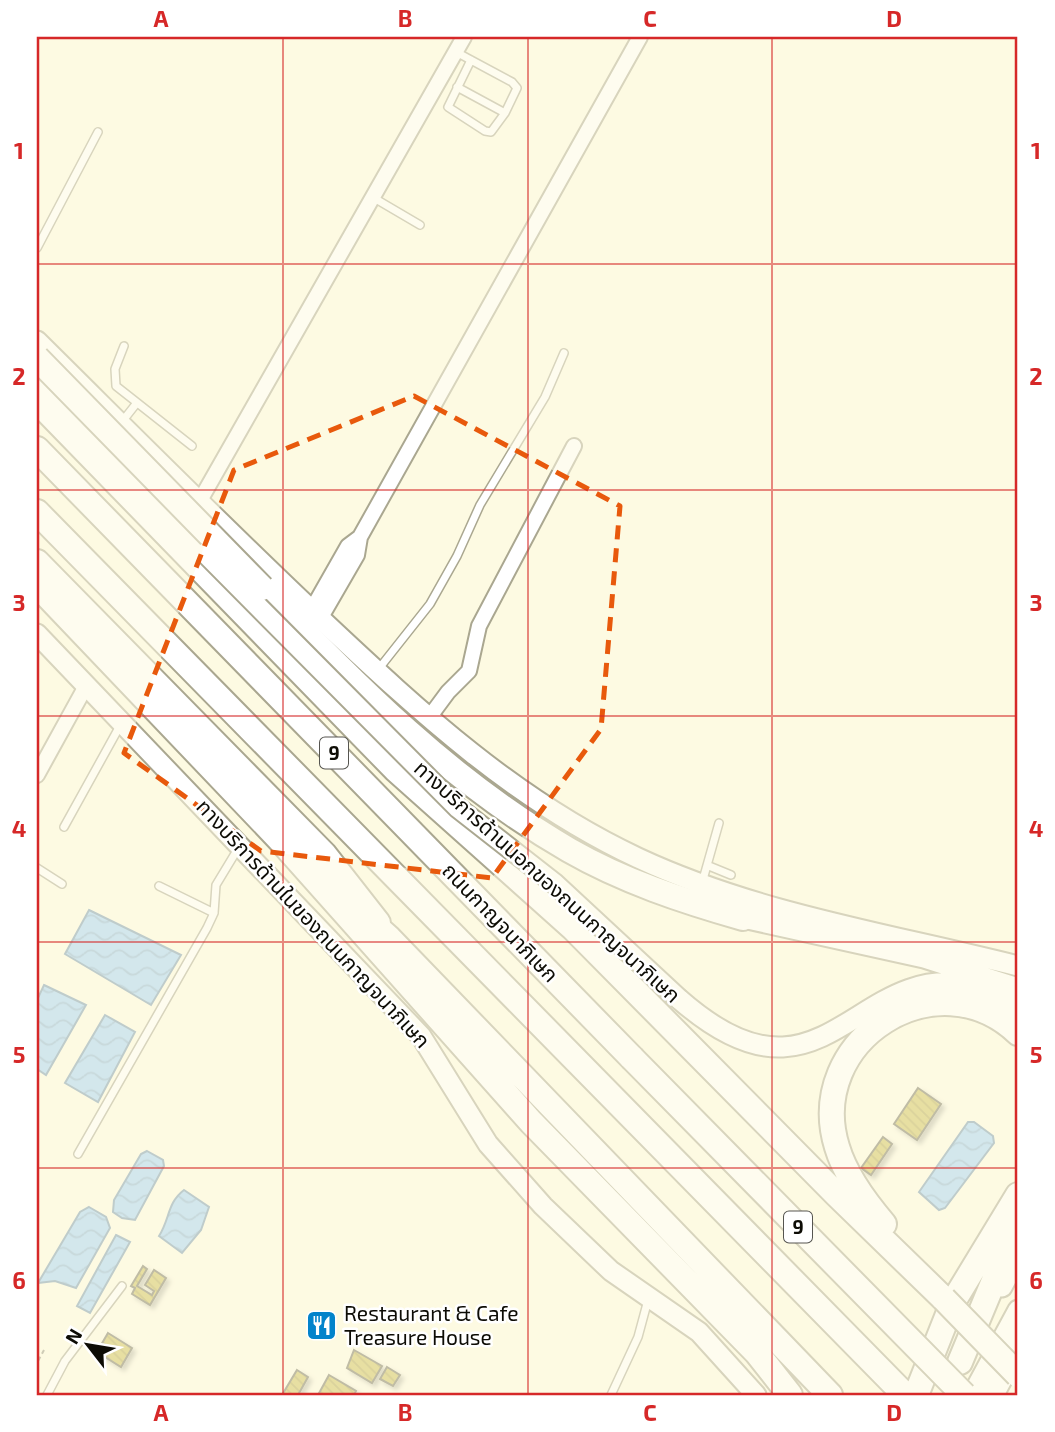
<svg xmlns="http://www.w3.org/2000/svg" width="1055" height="1432" viewBox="0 0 1055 1432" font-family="'Exo 2','Noto Sans Thai',sans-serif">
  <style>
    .water { fill: url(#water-waves); stroke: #7395af; stroke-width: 2 }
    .building { fill: url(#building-back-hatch); stroke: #74725c; stroke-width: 2; filter: url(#shadow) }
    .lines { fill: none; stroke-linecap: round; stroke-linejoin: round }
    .service-casing { stroke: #aaa790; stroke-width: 10 }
    .minor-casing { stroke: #aaa790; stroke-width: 18 }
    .secondary-casing { stroke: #aaa790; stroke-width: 23 }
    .motorway-casing { stroke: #aaa790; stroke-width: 28 }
    .path { stroke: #969483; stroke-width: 2; stroke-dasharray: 7 3.5; stroke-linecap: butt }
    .service { stroke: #fff; stroke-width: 7 }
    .minor { stroke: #fff; stroke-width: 14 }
    .secondary { stroke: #fff; stroke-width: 19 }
    .motorway { stroke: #fff; stroke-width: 24 }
    .secondary-bridge-casing { stroke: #aaa790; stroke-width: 23; stroke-linecap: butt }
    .motorway-bridge-casing { stroke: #aaa790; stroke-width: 28; stroke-linecap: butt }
    .secondary-bridge { stroke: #fff; stroke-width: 19 }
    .motorway-bridge { stroke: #fff; stroke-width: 24 }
    .marked { fill: none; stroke: #e8590c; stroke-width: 5; stroke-dasharray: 14 9; stroke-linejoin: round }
    .grid { fill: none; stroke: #d62828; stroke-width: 2; stroke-opacity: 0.55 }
    .labels { text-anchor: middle; stroke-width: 5; stroke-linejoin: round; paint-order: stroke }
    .shield { fill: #fff; stroke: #565550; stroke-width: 2 }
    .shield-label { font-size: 19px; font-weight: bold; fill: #0d0c05 }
    .street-label { font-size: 21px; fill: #0d0c05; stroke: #fff }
    .poi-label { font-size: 21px; fill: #0d0c05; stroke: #fff; text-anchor: start }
    .neatline { fill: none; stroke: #d62828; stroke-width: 2.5 }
    .grid-label { font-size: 23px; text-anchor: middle; font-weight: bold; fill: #d62828 }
  </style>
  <defs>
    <pattern id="water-waves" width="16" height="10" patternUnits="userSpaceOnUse" patternTransform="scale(1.75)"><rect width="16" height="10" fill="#9fd0f8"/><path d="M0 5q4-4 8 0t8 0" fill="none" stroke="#88b1d3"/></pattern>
    <pattern id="building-back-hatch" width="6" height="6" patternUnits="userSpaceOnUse" patternTransform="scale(1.75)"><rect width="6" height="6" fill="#cdbf55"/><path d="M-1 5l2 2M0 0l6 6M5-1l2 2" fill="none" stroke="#afa349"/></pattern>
    <filter id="shadow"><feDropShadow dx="3.5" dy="3.5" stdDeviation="2" flood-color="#0004"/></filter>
  </defs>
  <rect width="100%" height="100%" fill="#fdfae2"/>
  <!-- water -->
  <path class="water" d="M89,910L181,955L151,1005L65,954Z
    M44,985L86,1005L46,1075L37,1069V1000Z
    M105,1015L135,1032L98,1102L65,1083Z
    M968,1122H974L993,1136L994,1143L945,1208L939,1210L919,1192Z
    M147,1151L163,1160L164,1166L135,1220L122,1218L113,1212L114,1200L141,1154Z
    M184,1190L209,1207L201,1230L182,1253L159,1236C170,1219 167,1203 184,1190Z
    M89,1207L106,1217L110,1228L76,1288L55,1281L38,1283L80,1212Z
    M116,1235L130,1242L90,1313L77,1306Z"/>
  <!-- building -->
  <path class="building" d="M918,1088L941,1104L917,1140L894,1124Z
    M883,1137L892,1144L871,1175L861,1168Z
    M143,1266L147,1269L137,1286L152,1295L154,1291L145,1285L154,1270L166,1278L150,1305L132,1294L135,1288L131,1286Z
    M108,1333L132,1348L121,1367L97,1352Z
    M354,1350L382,1366L372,1383L347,1368Z
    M387,1367L400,1375L393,1386L380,1379Z
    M297,1370L308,1377L298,1395H282Z
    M329,1375L356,1391L354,1395H318Z"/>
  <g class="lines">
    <defs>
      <path id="service" d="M456,52L512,82L517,88L505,113L491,132L485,131L448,107L471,60
        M457,87L505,113
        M374,198L420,225
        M37,248L98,132
        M124,346L115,369L116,386L192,446
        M121,423L136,404
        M377,671L430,604L457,556L480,505L545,397L564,353
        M64,827L121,724
        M709,866L731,875
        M37,868L62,884
        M702,883L719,823
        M159,886L214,913
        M78,1154L207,928L214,913L216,885L239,847
        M47,1395L65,1361L122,1286
        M611,1395L638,1337L648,1300"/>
      <path id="minor" d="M198,504L464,37
        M311,611L348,546L360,537
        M320,619L357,555L360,537L640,37
        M428,719L448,692L469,671L479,626L574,446
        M37,775L86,686"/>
      <path id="secondary" d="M37,341C132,435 226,530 324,622C421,713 516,801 638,858C758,914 891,934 1018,966
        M37,379L205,553
        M37,634L421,1036L488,1144L543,1206L611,1271L699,1332L756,1395
        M734,911L743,918L924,958L1018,988
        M679,999C822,1125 854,961 970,985C988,988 1003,998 1018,1007
        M1002,1287L1018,1257
        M972,1395L1018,1310"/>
      <path id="motorway" d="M37,401L395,769L573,928L837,1195L944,1299
        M37,449L632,1058
        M37,512L905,1395
        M37,562L324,854L378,923
        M37,585L280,840L531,1122L757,1353L790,1395
        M262,588C359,688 447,779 569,850C623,881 683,901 743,918
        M361,913L389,938L830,1395
        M884,1224C866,1203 845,1174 837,1147C804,1040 937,956 1018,1033
        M960,1362L1018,1223
        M916,1395L953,1302L1018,1195
        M991,1395L1018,1344"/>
    </defs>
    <!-- service casing -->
    <use href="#service" class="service-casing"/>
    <!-- minor casing -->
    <use href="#minor" class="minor-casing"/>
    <!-- secondary casing -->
    <use href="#secondary" class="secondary-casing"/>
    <!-- motorway casing -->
    <use href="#motorway" class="motorway-casing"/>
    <!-- path -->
    <path class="path" d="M37,1363L44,1350"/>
    <!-- service -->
    <use href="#service" class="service"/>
    <!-- minor -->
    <use href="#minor" class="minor"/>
    <!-- secondary -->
    <use href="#secondary" class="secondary"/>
    <!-- motorway -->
    <use href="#motorway" class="motorway"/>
    <defs>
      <path id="secondary-bridge" d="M205,553L458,808L554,883L679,999"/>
      <path id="motorway-bridge" d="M37,358L262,588
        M632,1058L964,1395
        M944,1299L1018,1375"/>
    </defs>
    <!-- secondary-bridge casing -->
    <use href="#secondary-bridge" class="secondary-bridge-casing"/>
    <!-- motorway-bridge casing -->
    <use href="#motorway-bridge" class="motorway-bridge-casing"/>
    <!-- secondary-bridge -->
    <use href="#secondary-bridge" class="secondary-bridge"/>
    <!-- motorway-bridge -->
    <use href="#motorway-bridge" class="motorway-bridge"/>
  </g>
  <!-- marked area -->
  <path d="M0 0H1055V1432H0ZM414,396L620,506L601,729L492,878L261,851L124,753L234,470Z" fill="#fdfae2" fill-opacity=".55" fill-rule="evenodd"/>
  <path class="marked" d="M414,396L620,506L601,729L492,878L261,851L124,753L234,470Z"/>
  <!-- grid -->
  <path class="grid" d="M283,37V1395M528,37V1395M772,37V1395M37,264H1018M37,490H1018M37,716H1018M37,942H1018M37,1168H1018"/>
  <!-- icons -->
  <defs>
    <symbol id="restaurant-square" viewBox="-11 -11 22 22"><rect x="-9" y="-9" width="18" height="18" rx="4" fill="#0283cb" stroke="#fff"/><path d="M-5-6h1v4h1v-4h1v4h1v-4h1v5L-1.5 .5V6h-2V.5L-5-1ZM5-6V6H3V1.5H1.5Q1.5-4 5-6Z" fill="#fff"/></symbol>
  </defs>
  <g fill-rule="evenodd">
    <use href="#restaurant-square" x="304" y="1308" width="35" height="35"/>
  </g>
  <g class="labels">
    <!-- shield labels -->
    <g class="shield">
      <rect x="320" y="737.5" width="28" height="31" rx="5"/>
      <rect x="784" y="1211.5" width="28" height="31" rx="5"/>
    </g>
    <g class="shield-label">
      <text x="334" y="760">9</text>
      <text x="798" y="1234">9</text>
    </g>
    <!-- street labels -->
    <g class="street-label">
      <text transform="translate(547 882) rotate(42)" y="7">ทางบริการด้านนอกของถนนกาญจนาภิเษก</text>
      <text transform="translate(500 923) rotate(46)" y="7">ถนนกาญจนาภิเษก</text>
      <text transform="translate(313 924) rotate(47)" y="7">ทางบริการด้านในของถนนกาญจนาภิเษก</text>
    </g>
    <!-- poi labels -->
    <g class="poi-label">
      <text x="344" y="1321">Restaurant &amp; Cafe<tspan x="344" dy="24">Treasure House</tspan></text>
    </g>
  </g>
  <!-- border -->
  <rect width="1055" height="1432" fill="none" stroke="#ffffff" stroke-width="77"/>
  <!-- north arrow -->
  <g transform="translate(88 1345) rotate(301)" stroke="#ffffff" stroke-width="5" paint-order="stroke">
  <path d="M0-5L12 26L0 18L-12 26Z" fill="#0d0c05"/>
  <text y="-10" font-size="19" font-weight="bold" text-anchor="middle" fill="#0d0c05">N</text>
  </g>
  <rect x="38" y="38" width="978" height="1356" class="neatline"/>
  <g class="grid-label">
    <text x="161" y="27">A</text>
    <text x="405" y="27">B</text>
    <text x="650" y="27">C</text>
    <text x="894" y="27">D</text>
    <text x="19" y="159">1</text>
    <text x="1036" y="159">1</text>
    <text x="19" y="385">2</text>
    <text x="1036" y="385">2</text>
    <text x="19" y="611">3</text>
    <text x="1036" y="611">3</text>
    <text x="19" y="837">4</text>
    <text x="1036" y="837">4</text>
    <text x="19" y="1063">5</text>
    <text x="1036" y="1063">5</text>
    <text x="19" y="1289">6</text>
    <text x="1036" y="1289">6</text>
    <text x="161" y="1421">A</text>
    <text x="405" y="1421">B</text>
    <text x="650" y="1421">C</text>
    <text x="894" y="1421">D</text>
  </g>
</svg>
